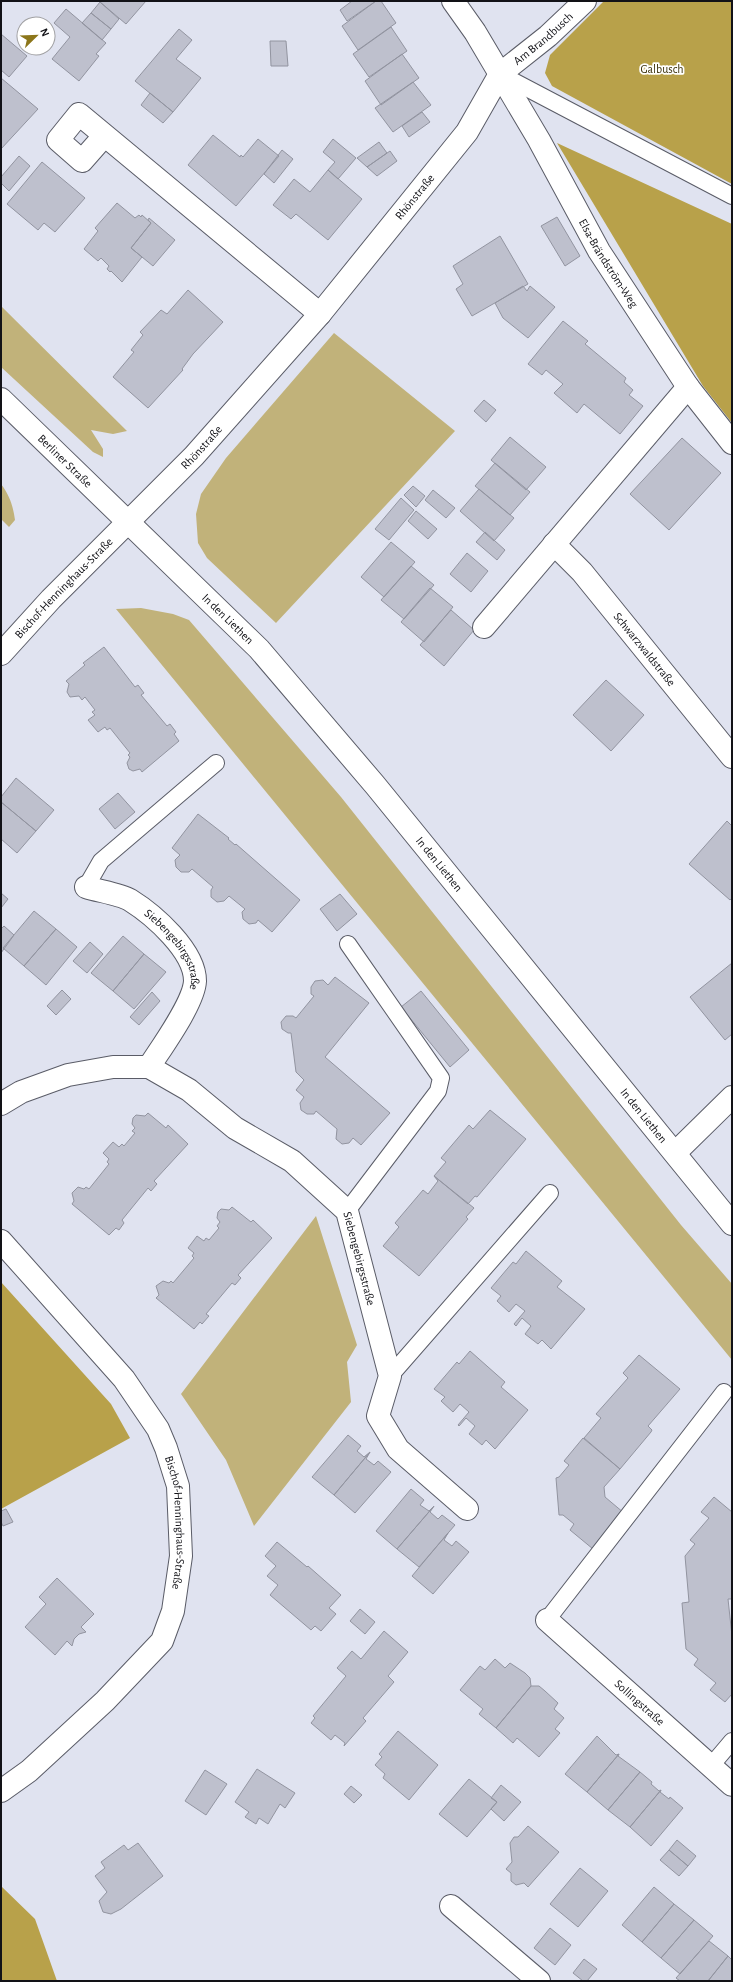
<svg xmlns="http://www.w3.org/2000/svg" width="733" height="1982" viewBox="0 0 733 1982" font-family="'Alegreya Sans',sans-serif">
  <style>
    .green { fill: #c1b27a }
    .forest { fill: #b8a14a }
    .building { fill: #bec0cd; stroke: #9294a0 }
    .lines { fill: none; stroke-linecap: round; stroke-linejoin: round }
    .lane-casing { stroke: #5a5c67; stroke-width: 18 }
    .street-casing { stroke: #5a5c67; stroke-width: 24 }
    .secondary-casing { stroke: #5a5c67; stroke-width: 24 }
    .lane { stroke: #fff; stroke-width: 16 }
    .street { stroke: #fff; stroke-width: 22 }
    .secondary { stroke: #fff; stroke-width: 22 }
    .labels { text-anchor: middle; stroke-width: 3.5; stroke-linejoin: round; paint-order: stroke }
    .street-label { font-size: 12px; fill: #121217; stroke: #fff }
    .park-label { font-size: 12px; fill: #3b320b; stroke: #fff }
  </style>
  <rect width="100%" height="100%" fill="#e0e3f0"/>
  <!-- green -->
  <path class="green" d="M1,306L127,431L113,434L91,430L103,449V457L93,452L1,367Z
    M334,333L455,431L276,623L207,558L198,543L196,514L201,494L226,458Z
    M1,484C10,496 13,506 15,520L9,527L1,519Z
    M141,608L173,614L189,620L341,797L681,1225L732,1284V1360L116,609Z
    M316,1216L357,1345L347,1362L351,1402L254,1526L226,1460L181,1394Z"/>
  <!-- forest -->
  <path class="forest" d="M604,1H732V184L552,86L545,73L550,55Z
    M557,143L732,224V423L703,386Z
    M1,1282L111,1404L130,1438L1,1509Z
    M1,1886L35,1919L57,1981H1Z"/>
  <!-- building -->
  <path class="building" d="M100,1H146L126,24L100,2Z
    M352,1H376L347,21L340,10Z
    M376,1H381L396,23L358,50L342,26Z
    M100,2L119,19L111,29L91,13Z
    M66,9L106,43L96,54L99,56L79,81L52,59L70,37L54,23Z
    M91,13L111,29L102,40L82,23Z
    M391,27L407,51L369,77L353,54Z
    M179,29L192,40L176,59L201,78L173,112L135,81Z
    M1,34L27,56L9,77L1,70Z
    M270,41H286L288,66H271Z
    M402,54L419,78L381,105L365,81Z
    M1,78L38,109L1,149Z
    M413,82L431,105L393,132L375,108Z
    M150,93L173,112L163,123L141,105Z
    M422,112L430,122L409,137L402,126Z
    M213,135L240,157L241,155L243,157L258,139L279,156L236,206L188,165Z
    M333,139L356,158L338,179L328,170L335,162L323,152Z
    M379,142L387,153L367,167L357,158Z
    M282,150L293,159L274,183L264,174Z
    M390,151L397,161L377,176L367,167Z
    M19,156L30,166L9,191L1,183V177Z
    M42,162L85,198L55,232L44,223L38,230L7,204Z
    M328,170L362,199L328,240L296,214L291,219L273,205L294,179L310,192Z
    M117,203L135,218L139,215L141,217L142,215L151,223L131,248L142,257L122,282L111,271L110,272L107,269L109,266L101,258L98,261L84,249L98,231L95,228Z
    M557,217L580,256L565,266L541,226Z
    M149,218L175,240L153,266L131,248L151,223L148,220Z
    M500,236L528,284L472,316L456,289L463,284L453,266Z
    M523,286L527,291L530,286L555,307L528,338L503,318L495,303Z
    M188,290L223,322L193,354L182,369L183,370L148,408L113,377L134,352L131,350L143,335L140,332L161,310L167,314Z
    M563,321L588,341L585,344L626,378L624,382L633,390L629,395L643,406L620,434L584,404L577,413L554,393L563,384L546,370L542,375L528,364Z
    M484,400L496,410L486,422L474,411Z
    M510,437L546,467L526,490L491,460Z
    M682,438L721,473L669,530L630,494Z
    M495,463L530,492L510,515L475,486Z
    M413,486L425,496L416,507L404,495Z
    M479,489L514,518L494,541L460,511Z
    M433,490L455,508L446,518L425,500Z
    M401,498L414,510L389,540L375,529Z
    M416,511L437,529L428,539L408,521Z
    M485,532L505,550L497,560L476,542Z
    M391,542L415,562L384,597L361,577Z
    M467,553L488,571L471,592L450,574Z
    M411,566L434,585L404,619L381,600Z
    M430,588L453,607L424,642L401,622Z
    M451,610L474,630L444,666L420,645Z
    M104,647L135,687L138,685L144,693L141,695L167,726L170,724L176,732L174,734L179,741L142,772L140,769L133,771L129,769L127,763L130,757L128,755L130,753L110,728L107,730L105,727L98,732L88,720L95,715L92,712L95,710L85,697L82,700L79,696L70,697L67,692L69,684L66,681L85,665L83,663Z
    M606,680L644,715L611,751L573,715Z
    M16,778L54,810L36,831L1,802V797Z
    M118,793L135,812L115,829L99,809Z
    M1,802L36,831L17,853L1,839Z
    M198,814L229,838L228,839L235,845L236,844L300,900L272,932L258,920L256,923L249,924L243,919L242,912L245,909L229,896L224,901L217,902L211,897V890L213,887L192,869L189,872H181L176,867L175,860L180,855L172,848Z
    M727,821L732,826V898L730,900L689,864Z
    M1,893L8,899L1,908Z
    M340,894L357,914L337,931L320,909Z
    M34,911L56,929L24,966L3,948Z
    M4,926L14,935L1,953V929Z
    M56,929L77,947L46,985L24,966Z
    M123,936L144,954L113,991L91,973Z
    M90,942L103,954L87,973L73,961Z
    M144,954L166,972L134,1009L113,991Z
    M732,963V1034L725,1040L690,997Z
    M335,977L369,1003L325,1057L390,1113L361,1145L353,1138L349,1143L342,1144L336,1139L337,1129L316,1111L314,1114H307L301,1110L300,1103L304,1097L296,1090L304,1080L296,1072L291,1033H288L282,1029L281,1022L286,1016H293L296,1018L314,996L311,994V987L315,981L323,980L328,985Z
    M62,990L71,999L56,1015L47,1006Z
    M421,991L469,1050L450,1067L401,1007Z
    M152,992L160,1001L139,1025L130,1017Z
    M490,1110L526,1139L477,1197L475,1196L468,1204L434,1176L446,1162L441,1158L469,1125L473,1129Z
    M148,1113L166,1128L168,1125L188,1144L154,1181L157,1184L151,1191L148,1188L122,1220L124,1223L119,1230L116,1228L109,1235L72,1204L74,1201L72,1193L78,1187L84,1189L86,1187L89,1189L109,1164L107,1162L109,1159L103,1153L113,1142L119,1147L122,1144L124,1146L135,1133L132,1131L135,1128L132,1124L133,1118L136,1115L145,1116Z
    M434,1176L474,1208L466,1217L468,1219L419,1276L383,1246L399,1227L395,1223L423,1190L428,1194L438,1181Z
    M232,1207L251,1222L253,1220L272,1238L238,1275L241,1278L235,1285L232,1283L206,1314L209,1316L202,1324L200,1322L194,1329L156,1298L159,1295L156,1286L163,1281L169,1283L171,1281L173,1283L194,1258L192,1256L194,1253L188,1248L197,1236L204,1241L206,1238L209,1240L219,1228L217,1226L220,1222L217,1218L218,1212L221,1209L229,1210Z
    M526,1251L562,1281L557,1287L585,1309L551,1349L542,1340L538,1344L525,1334L531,1326L522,1318L516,1326L514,1324L525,1311L516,1304L509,1312L497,1301L501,1296L491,1288L513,1262L516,1264Z
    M470,1351L505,1382L501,1387L528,1410L495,1449L486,1440L482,1445L469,1434L475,1426L466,1418L459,1426L458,1425L469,1412L460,1404L453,1412L441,1401L445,1397L434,1389L457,1362L459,1364Z
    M639,1355L680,1389L648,1426L652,1430L651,1432L620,1469L584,1438L601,1418L596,1414L628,1378L623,1373Z
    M348,1435L361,1446L357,1451L364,1457L370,1452L334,1495L312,1477Z
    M583,1438L620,1469L604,1487L605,1497L624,1513L593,1549L570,1530L574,1524L563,1515H559L556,1478L559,1477L569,1465L564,1461Z
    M370,1452L366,1459L374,1465L378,1461L391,1472L355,1513L334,1495Z
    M411,1489L424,1500L420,1505L429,1511L434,1506L397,1549L376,1531Z
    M714,1497L732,1512V1599H728L732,1636V1694L725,1702L710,1690L716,1683L694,1665L698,1659L686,1649L682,1603L689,1602L685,1556L695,1544L690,1540L709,1518L701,1512Z
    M434,1506L430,1512L438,1519L442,1515L455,1525L419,1567L397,1549Z
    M6,1509L13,1522L3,1526L1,1522V1511Z
    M448,1533L444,1540L452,1546L456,1541L469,1552L433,1594L412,1576Z
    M277,1542L307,1567L308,1566L341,1595L329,1608L336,1614L321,1631L315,1626L311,1630L270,1595L278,1585L267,1576L276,1566L265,1556Z
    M57,1578L94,1614L81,1627L86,1632L79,1634L74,1639L72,1646L67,1641L55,1655L25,1627L46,1604L39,1597Z
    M360,1609L375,1622L365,1634L350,1621Z
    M384,1631L408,1652L388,1676L394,1682L363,1718L366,1721L344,1746L345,1743L335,1735L331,1740L311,1723L315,1718L313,1716L346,1676L337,1668L352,1651L361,1659Z
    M495,1659L505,1668L510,1663L525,1673L530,1678L531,1686L496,1728L479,1714L483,1709L460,1690L480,1666L485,1670Z
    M531,1686H539L545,1691L558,1703L554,1709L564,1718L555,1729L560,1733L539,1757L517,1738L513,1743L496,1728Z
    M398,1731L438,1765L409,1800L383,1778L385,1774L375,1765L382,1757L379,1754Z
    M597,1736L616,1755L619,1754L587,1792L565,1774Z
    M619,1754L618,1756L640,1772L608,1810L587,1792Z
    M257,1769L295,1793L285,1808L280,1804L268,1824L259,1818L256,1824L245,1817L249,1812L235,1802Z
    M205,1770L227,1784L206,1815L185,1801Z
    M640,1772L652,1782L651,1784L659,1791L661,1790L630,1827L608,1810Z
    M469,1779L497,1802L467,1837L439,1814Z
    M501,1785L521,1802L504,1821L491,1809L497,1802L491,1798Z
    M351,1786L362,1795L354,1803L344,1794Z
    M661,1790L660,1792L669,1799L670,1797L683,1808L651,1846L630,1827Z
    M528,1826L559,1852L528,1887L524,1883L516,1885L511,1881V1873L506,1869L512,1862L510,1843L514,1837H518Z
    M677,1840L696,1856L688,1866L669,1850Z
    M138,1843L163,1876L121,1909L111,1914L103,1912L99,1901L107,1892L95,1876L105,1868L101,1862L124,1845L128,1850Z
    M669,1850L688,1866L679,1876L660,1860Z
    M580,1868L608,1891L578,1927L550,1904Z
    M654,1887L674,1904L642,1942L622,1925Z
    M674,1904L694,1920L661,1958L642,1942Z
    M694,1920L713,1936L680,1974L661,1958Z
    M550,1928L571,1945L555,1965L534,1948Z
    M709,1941L728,1956L708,1981H680L676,1978Z
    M728,1956L732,1960V1981H708Z
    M584,1959L597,1969L587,1981H583L573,1973Z"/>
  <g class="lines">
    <defs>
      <path id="lane" d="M500,74L732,196
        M86,887L101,861L216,763
        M347,1211L438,1091L441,1078L348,944
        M390,1376L550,1193
        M547,1620L724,1392
        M710,1767L732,1741"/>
      <g id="street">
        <path id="s1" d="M453,1L475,32L539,140L599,251L688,387L732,443"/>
        <path d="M104,136L82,161L58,140L79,114L320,314"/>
        <path id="s2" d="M554,544L582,572L732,757"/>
        <path d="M484,627L688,387"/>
        <path id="s3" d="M1,654L51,599L194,456L320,314L467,132L500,74L548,36L585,1"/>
        <path id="s4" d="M86,887C98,891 120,894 130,900C154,915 195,951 195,981C194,1003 161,1048 149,1067"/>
        <path id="s5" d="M1,1104L21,1092L68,1075L113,1067H149L189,1090L235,1128L292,1161L347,1211L390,1376L378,1416L398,1449L467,1509"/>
        <path d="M675,1153L732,1097"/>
        <path id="s6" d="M1,1241L124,1379L158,1429L166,1448L178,1486L181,1556L173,1611L162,1641L105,1701L29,1771L1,1791"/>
        <path id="s7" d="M547,1620L732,1785"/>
        <path d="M451,1906L539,1981"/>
      </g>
      <g id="secondary">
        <path id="s8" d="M1,399L259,649L375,785L732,1224"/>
      </g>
    </defs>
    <!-- lane casing -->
    <use href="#lane" class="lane-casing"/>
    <!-- street casing -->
    <use href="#street" class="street-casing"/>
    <!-- secondary casing -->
    <use href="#secondary" class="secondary-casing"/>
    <!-- lane -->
    <use href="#lane" class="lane"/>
    <!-- street -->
    <use href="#street" class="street"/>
    <!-- secondary -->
    <use href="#secondary" class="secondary"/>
  </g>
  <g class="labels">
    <!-- street labels -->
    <g class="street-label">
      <text dy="4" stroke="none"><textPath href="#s3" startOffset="823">Am Brandbusch</textPath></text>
      <text dy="4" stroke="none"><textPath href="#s3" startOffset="617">Rhönstraße</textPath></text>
      <text dy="4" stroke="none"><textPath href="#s1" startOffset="305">Elsa-Brändström-Weg</textPath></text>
      <text dy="4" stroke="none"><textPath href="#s3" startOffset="288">Rhönstraße</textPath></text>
      <text dy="4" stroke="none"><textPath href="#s8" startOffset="89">Berliner Straße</textPath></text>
      <text dy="4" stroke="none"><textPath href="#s3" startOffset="91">Bischof-Henninghaus-Straße</textPath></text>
      <text dy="4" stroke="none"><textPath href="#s8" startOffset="316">In den Liethen</textPath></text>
      <text dy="4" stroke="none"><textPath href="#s2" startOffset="139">Schwarzwaldstraße</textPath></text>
      <text dy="4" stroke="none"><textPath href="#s8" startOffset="640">In den Liethen</textPath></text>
      <text dy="4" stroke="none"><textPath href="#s4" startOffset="114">Siebengebirgsstraße</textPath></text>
      <text dy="4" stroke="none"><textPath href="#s8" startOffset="964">In den Liethen</textPath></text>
      <text dy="4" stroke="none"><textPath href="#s5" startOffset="450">Siebengebirgsstraße</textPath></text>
      <text dy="4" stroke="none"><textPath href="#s6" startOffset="342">Bischof-Henninghaus-Straße</textPath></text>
      <text dy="4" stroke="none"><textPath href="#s7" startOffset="124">Sollingstraße</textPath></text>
    </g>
    <!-- park labels -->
    <g class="park-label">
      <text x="662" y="73">Galbusch</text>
    </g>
  </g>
  <!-- border -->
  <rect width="733" height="1982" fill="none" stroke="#121217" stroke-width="4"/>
  <!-- north arrow -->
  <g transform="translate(36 36) rotate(67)"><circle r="19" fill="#ffffff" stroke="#a0a0a2"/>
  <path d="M0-3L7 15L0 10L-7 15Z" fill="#8c761a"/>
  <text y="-6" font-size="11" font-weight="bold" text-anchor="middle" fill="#121217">N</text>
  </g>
</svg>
